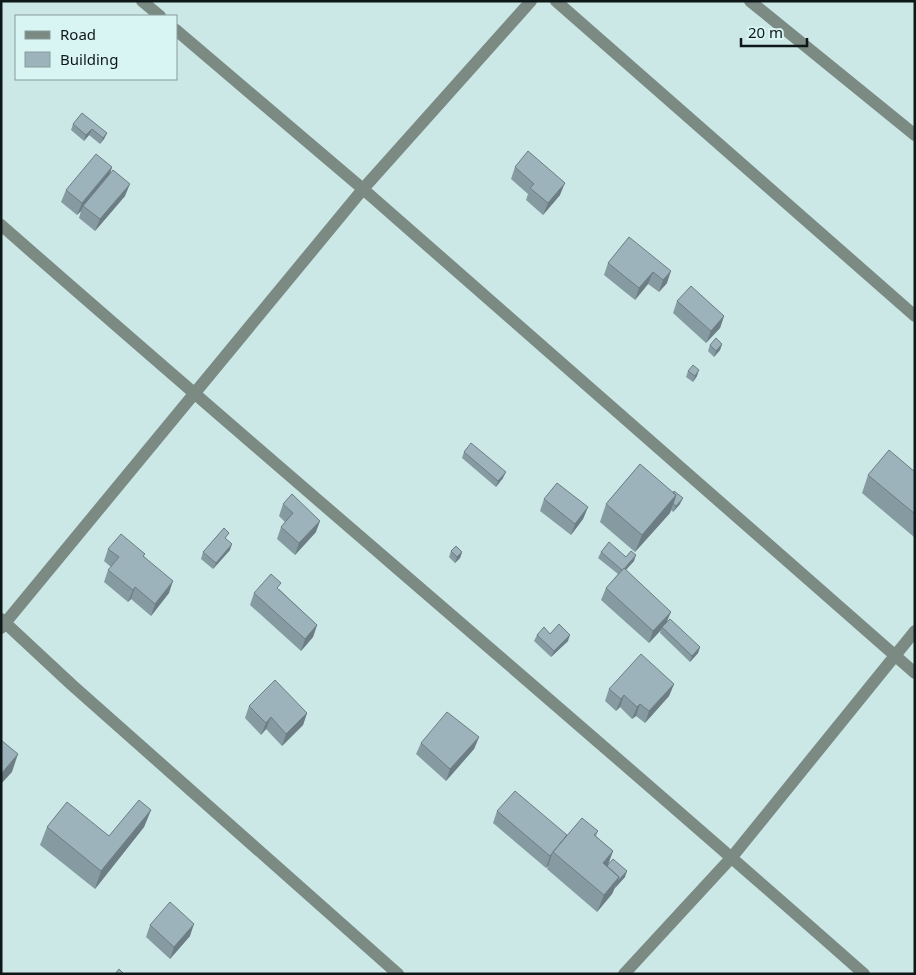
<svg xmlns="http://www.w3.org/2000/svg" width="916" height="975" viewBox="0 0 916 975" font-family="'Noto Sans',sans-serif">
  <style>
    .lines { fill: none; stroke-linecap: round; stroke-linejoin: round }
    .minor { stroke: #7b8a82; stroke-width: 12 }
    .wall { fill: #869aa2 }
    .shaded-wall { fill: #6d7d84 }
    .building { fill: #9cb3bc; stroke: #6d7d84 }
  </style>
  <rect width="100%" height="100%" fill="#cbe7e6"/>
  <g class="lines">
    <!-- minor -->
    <path class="minor" d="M142,1L160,16
      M556,1L915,316
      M750,1L915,135
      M176,30L363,189L915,673
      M1,225C287,476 579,722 864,974
      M1,619L72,685L398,974
      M1,628L363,189L531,1
      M624,974L732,857L915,631"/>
  </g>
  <!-- wall -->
  <path class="wall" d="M73,124L107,133L104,139L100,144L89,135L84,141L71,130Z
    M112,167L110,174L125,196L95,231L79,218L81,211L77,215L61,202L66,190Z
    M515,167L560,195L543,215L526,200L528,194L511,179Z
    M629,237L667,283L659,292L648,284L635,300L604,275L608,263Z
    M677,301L724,316L720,328L706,343L673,313Z
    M722,344L720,350L714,357L708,351L710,345Z
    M688,371L697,376L693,382L686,377Z
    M464,452L503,478L496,487L462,458Z
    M640,464L680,504L673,512L671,510L670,513L635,552L600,522L606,504Z
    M915,472V536L914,537L862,493L868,475Z
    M544,499L588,507L583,519L571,535L540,511Z
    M283,504L316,532L295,555L277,539L281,527L285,522L279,516Z
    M227,539L230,550L213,569L201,559L203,552Z
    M108,549L144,556L169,593L151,616L131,599L128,602L104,582L108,570L111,567L104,561Z
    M451,551L462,552L460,558L455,563L449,557Z
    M601,552L626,557L634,561L626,570L667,622L700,647L698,653L690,662L660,633L661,630L649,643L601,600L606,588L618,574L598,558Z
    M279,589L317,625L313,637L301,651L250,605L254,593Z
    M550,634L568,641L551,657L534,641L537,635Z
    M674,684L669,696L645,723L636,716L632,719L620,707L616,711L605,701L609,689Z
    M249,706L307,713L303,725L282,746L266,729L261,735L245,718Z
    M479,737L474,749L446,781L416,754L421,743Z
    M151,810L144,827L95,889L40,845L47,827L109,836Z
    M497,811L567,835L598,831L596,836L613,851L608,864L625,877L615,888L612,894L597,912L547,869L548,866L546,868L493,823Z
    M150,925L190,936L170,959L146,937Z"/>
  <!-- shaded-wall -->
  <path class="shaded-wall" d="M92,129L89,135L84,141L86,135Z
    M107,133L104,139L100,144L103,138Z
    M112,167L108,179L83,206L81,211L77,215L82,203Z
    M565,183L560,195L543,215L548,203Z
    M130,184L125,196L95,231L100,219Z
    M671,271L667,283L659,292L663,280Z
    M653,272L648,284L635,300L639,288Z
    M724,316L720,328L706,343L711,331Z
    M722,344L720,350L714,357L716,351Z
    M699,370L697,376L693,382L695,376Z
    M506,472L503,478L496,487L498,481Z
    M676,495L670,513L635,552L642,535Z
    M683,498L680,504L673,512L676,506Z
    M588,507L583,519L571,535L575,524Z
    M320,521L316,532L295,555L299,543Z
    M232,544L230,550L213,569L216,563Z
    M462,552L460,558L455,563L457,557Z
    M636,555L634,561L620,576L623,570Z
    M173,581L169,593L151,616L155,604Z
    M135,587L131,599L128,602L133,590Z
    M671,612L666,624L662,627L661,630L649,643L653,631Z
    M317,625L313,637L301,651L305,639Z
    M570,635L568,641L551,657L554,651Z
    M700,647L698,653L690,662L692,656Z
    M674,684L669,696L645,723L649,711Z
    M624,695L620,707L616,711L621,699Z
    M640,704L636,716L632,719L637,707Z
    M307,713L303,725L282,746L286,734Z
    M271,717L266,729L261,735L266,723Z
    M479,737L474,749L446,781L450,769Z
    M18,754L12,772L1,784V774Z
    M151,810L144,827L95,889L101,871Z
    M613,851L607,868L603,863Z
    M552,854L548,866L546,868L550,856Z
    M627,871L625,877L615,888L617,882Z
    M619,877L612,894L597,912L604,895Z
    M194,924L190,936L170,959L174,947Z"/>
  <!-- building -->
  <path class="building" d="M82,113L107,133L103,138L92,129L86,135L73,124Z
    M528,151L565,183L548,203L530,188L534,184L515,167Z
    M96,154L112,167L82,203L66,190Z
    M113,170L130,184L100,219L83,206Z
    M629,237L671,271L663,280L653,272L639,288L608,263Z
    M691,286L724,316L711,331L677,301Z
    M716,338L722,344L716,351L710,345Z
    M693,365L699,370L695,376L688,371Z
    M471,443L506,472L498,481L464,452Z
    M889,450L915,472V514L868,475Z
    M640,464L676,495L642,535L606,504Z
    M557,483L588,507L575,524L544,499Z
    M674,491L683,498L676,506L673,504L676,495L673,493Z
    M292,494L320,521L299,543L281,527L293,513L283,504Z
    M224,528L229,533L225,538L232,544L216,563L203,552Z
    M121,534L145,554L143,556L173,581L155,604L135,587L133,590L108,570L119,557L108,549Z
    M609,542L626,557L631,551L636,555L624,569V568L622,570L601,552Z
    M456,546L462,552L457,557L451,551Z
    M624,568L671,612L653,631L606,588Z
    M271,574L281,583L277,588L317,625L305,639L254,593Z
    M670,619L700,647L692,656L662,627Z
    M559,624L570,635L554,651L537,635L544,627L550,634Z
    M641,654L674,684L649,711L640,704L637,707L624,695L621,699L609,689Z
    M275,680L307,713L286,734L271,717L266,723L249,706Z
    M447,712L479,737L450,769L421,743Z
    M1,740L18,754L1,774Z
    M515,791L567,835L553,852L550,856L497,811Z
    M139,800L151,810L101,871L47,827L67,802L109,836Z
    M582,818L598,831L594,835L613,851L603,863L619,877L604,895L553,852Z
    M613,859L627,871L617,882L619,877L607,866Z
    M170,902L194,924L174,947L150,925Z
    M119,969L124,974H115Z"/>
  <!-- border -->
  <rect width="916" height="975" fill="none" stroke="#0e1818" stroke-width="5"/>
  <!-- legend -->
  <rect x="15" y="15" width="162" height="65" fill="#d8f4f3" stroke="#879c9b"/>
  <rect x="25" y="31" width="25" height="8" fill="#7b8a82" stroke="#879c9b"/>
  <text x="60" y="40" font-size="15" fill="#0e1818">Road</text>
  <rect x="25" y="52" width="25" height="15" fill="#9cb3bc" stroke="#879c9b"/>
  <text x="60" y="65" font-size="15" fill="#0e1818">Building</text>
  <!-- scale -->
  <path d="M741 38v8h66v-8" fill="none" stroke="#0e1818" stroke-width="2.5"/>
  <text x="748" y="38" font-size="15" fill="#0e1818" stroke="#d8f4f3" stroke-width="4" paint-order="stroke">20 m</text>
</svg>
